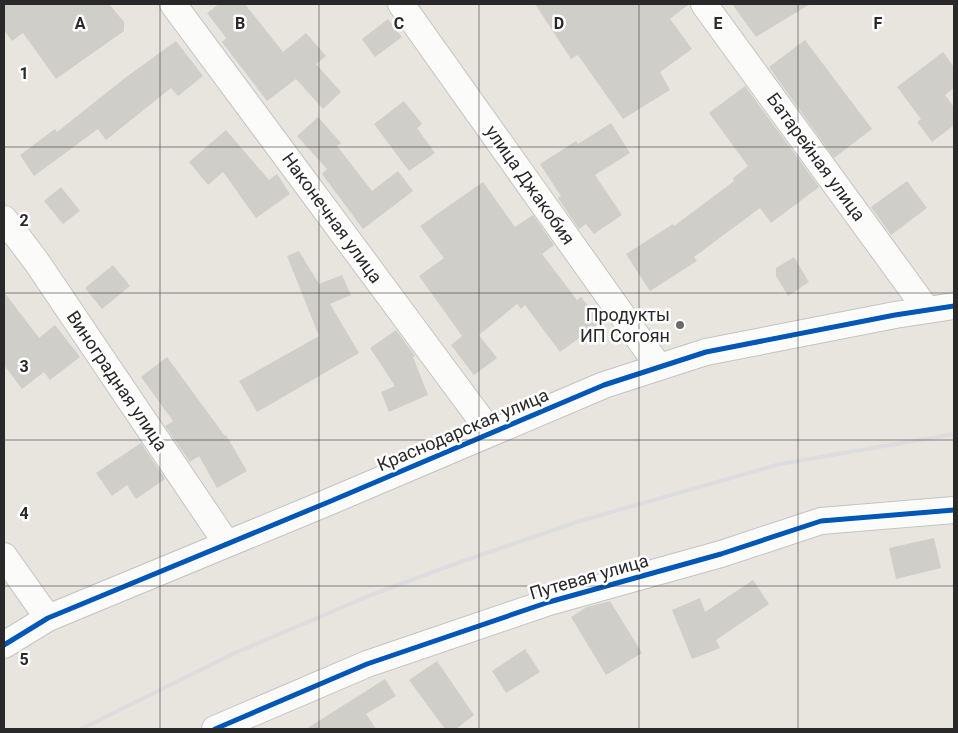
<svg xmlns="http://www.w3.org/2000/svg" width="958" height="733" viewBox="0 0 958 733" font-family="Roboto,sans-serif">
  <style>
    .building { fill: #d0cec9 }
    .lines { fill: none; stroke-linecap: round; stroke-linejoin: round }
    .minor-casing { stroke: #c4c4c4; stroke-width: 28 }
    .minor { stroke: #fbfbfa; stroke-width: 26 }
    .rail { stroke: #dddcde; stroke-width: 4 }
    .cycleway-casing { stroke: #fff; stroke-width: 8 }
    .cycleway { stroke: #0057b8; stroke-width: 5 }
    .grid { fill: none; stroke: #292929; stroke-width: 1; stroke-opacity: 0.55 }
    .poi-dot { fill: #6c6b68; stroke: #fff; stroke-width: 2 }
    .labels { text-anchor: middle; stroke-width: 5; stroke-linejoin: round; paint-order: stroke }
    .street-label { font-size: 18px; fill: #292929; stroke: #fff }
    .poi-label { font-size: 18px; fill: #292929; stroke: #fff; text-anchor: end }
    .grid-label { font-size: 16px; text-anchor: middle; font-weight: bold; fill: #292929; stroke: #fff; stroke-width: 5; stroke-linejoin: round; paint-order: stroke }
  </style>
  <rect width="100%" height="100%" fill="#e7e5de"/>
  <!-- building -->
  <path class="building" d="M4,4H109L124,22V31L56,79L23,33L12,41L4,30Z
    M219,4H245L283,52L306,33L326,56L316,64L341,92L323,109L296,79L267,101L222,42L226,38L207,13Z
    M535,4H689L670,19L692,49L660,72L670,90L623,119L578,55L571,59Z
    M732,4H810L756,37Z
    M388,19L402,37L375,57L362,39Z
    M805,40L872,129L834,158L769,67Z
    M176,41L203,76L178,96L171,88L106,140L98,129L34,176L20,155L55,129L57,132L125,78Z
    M943,52L954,67V88L945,95L954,107V125L932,142L917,122L921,119L897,87Z
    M745,86L819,187L771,223L760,208L694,257L697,261L650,291L626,254L673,224L674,226L734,181L733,178L748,166L709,113Z
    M404,101L422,124L417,128L435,153L409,171L374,124Z
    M318,117L341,143L337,146L372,191L398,171L413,191L363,229L322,174L327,169L297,136Z
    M611,123L630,153L595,175L622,215L594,234L586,224L579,229L558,198L561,196L540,164L576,141L578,144Z
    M226,130L269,180L277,174L290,194L256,218L223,172L208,185L189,162Z
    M907,181L927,208L891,235L871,207Z
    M483,182L515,227L533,215L554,245L542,254L577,300L581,297L601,322L560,352L525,305L521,309L517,304L479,335L497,358L474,375L451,345L462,336L419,276L444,258L420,226Z
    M61,187L80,211L63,224L44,201Z
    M299,251L319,284L342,275L351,295L330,304L359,353L257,412L239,381L319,336L287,256Z
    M794,257L809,282L788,296L776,276V268Z
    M113,265L130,286L102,309L85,288Z
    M4,292L39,338L55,325L80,357L50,380L44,372L22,389L4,365Z
    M396,330L415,356L413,357L428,395L389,412L381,392L395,386L370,348Z
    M167,357L225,436L226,435L247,471L217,488L199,456L190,462L165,426L173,421L141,377Z
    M141,443L165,479L136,499L127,485L112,496L96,473Z
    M934,538L941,568L896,579L889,548Z
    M753,580L769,604L716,640L720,648L692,659L672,610L700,598L705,612Z
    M610,601L642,653L606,675L571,617L587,607Z
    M525,649L540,672L506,693L492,671Z
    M437,661L474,715L456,729H445L409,680Z
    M385,679L396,696L366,714L376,729H306Z"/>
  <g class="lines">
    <defs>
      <path id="minor" d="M173,4L491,433
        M401,4L659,367
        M704,4L927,310
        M4,219L36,261L227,544
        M4,556L48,618
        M4,645L48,618L331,501L604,385L706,352L895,315L954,306
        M215,729L367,664L549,602L721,554L821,521L954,510"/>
    </defs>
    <!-- minor casing -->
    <use href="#minor" class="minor-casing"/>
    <!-- minor -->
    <use href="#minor" class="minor"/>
    <!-- rail -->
    <path class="rail" d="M81,729L235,653L371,595L460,562L580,521L780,464L954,434"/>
    <defs>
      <path id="cycleway" d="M4,645L48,618L331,501L604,385L706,352L895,315L954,306
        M215,729L367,664L549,602L721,554L821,521L954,510"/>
    </defs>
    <!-- cycleway casing -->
    <use href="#cycleway" class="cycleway-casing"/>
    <!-- cycleway -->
    <use href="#cycleway" class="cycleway"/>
  </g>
  <!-- grid -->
  <path class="grid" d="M160,4V729M319,4V729M479,4V729M639,4V729M798,4V729M4,147H954M4,293H954M4,440H954M4,586H954"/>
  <!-- markers -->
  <circle class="poi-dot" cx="680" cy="325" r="5"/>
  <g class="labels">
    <!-- street labels -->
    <g class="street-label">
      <text transform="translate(816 157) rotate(54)" y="6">Батарейная улица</text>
      <text transform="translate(530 185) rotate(55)" y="6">улица Джакобия</text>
      <text transform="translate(332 218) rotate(54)" y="6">Наконечная улица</text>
      <text transform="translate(117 381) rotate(56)" y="6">Виноградная улица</text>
      <text transform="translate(463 430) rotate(-23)" y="6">Краснодарская улица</text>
      <text transform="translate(589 577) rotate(-16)" y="6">Путевая улица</text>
    </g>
    <!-- poi labels -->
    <g class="poi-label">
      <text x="670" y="321">Продукты<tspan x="670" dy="21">ИП Согоян</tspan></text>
    </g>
  </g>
  <g class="grid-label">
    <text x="80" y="29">A</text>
    <text x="240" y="29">B</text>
    <text x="399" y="29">C</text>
    <text x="559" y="29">D</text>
    <text x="718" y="29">E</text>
    <text x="878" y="29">F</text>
    <text x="24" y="79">1</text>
    <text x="24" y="226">2</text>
    <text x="24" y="372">3</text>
    <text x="24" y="519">4</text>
    <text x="24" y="665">5</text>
  </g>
  <!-- border -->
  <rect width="958" height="733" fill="none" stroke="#292929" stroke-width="10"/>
</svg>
